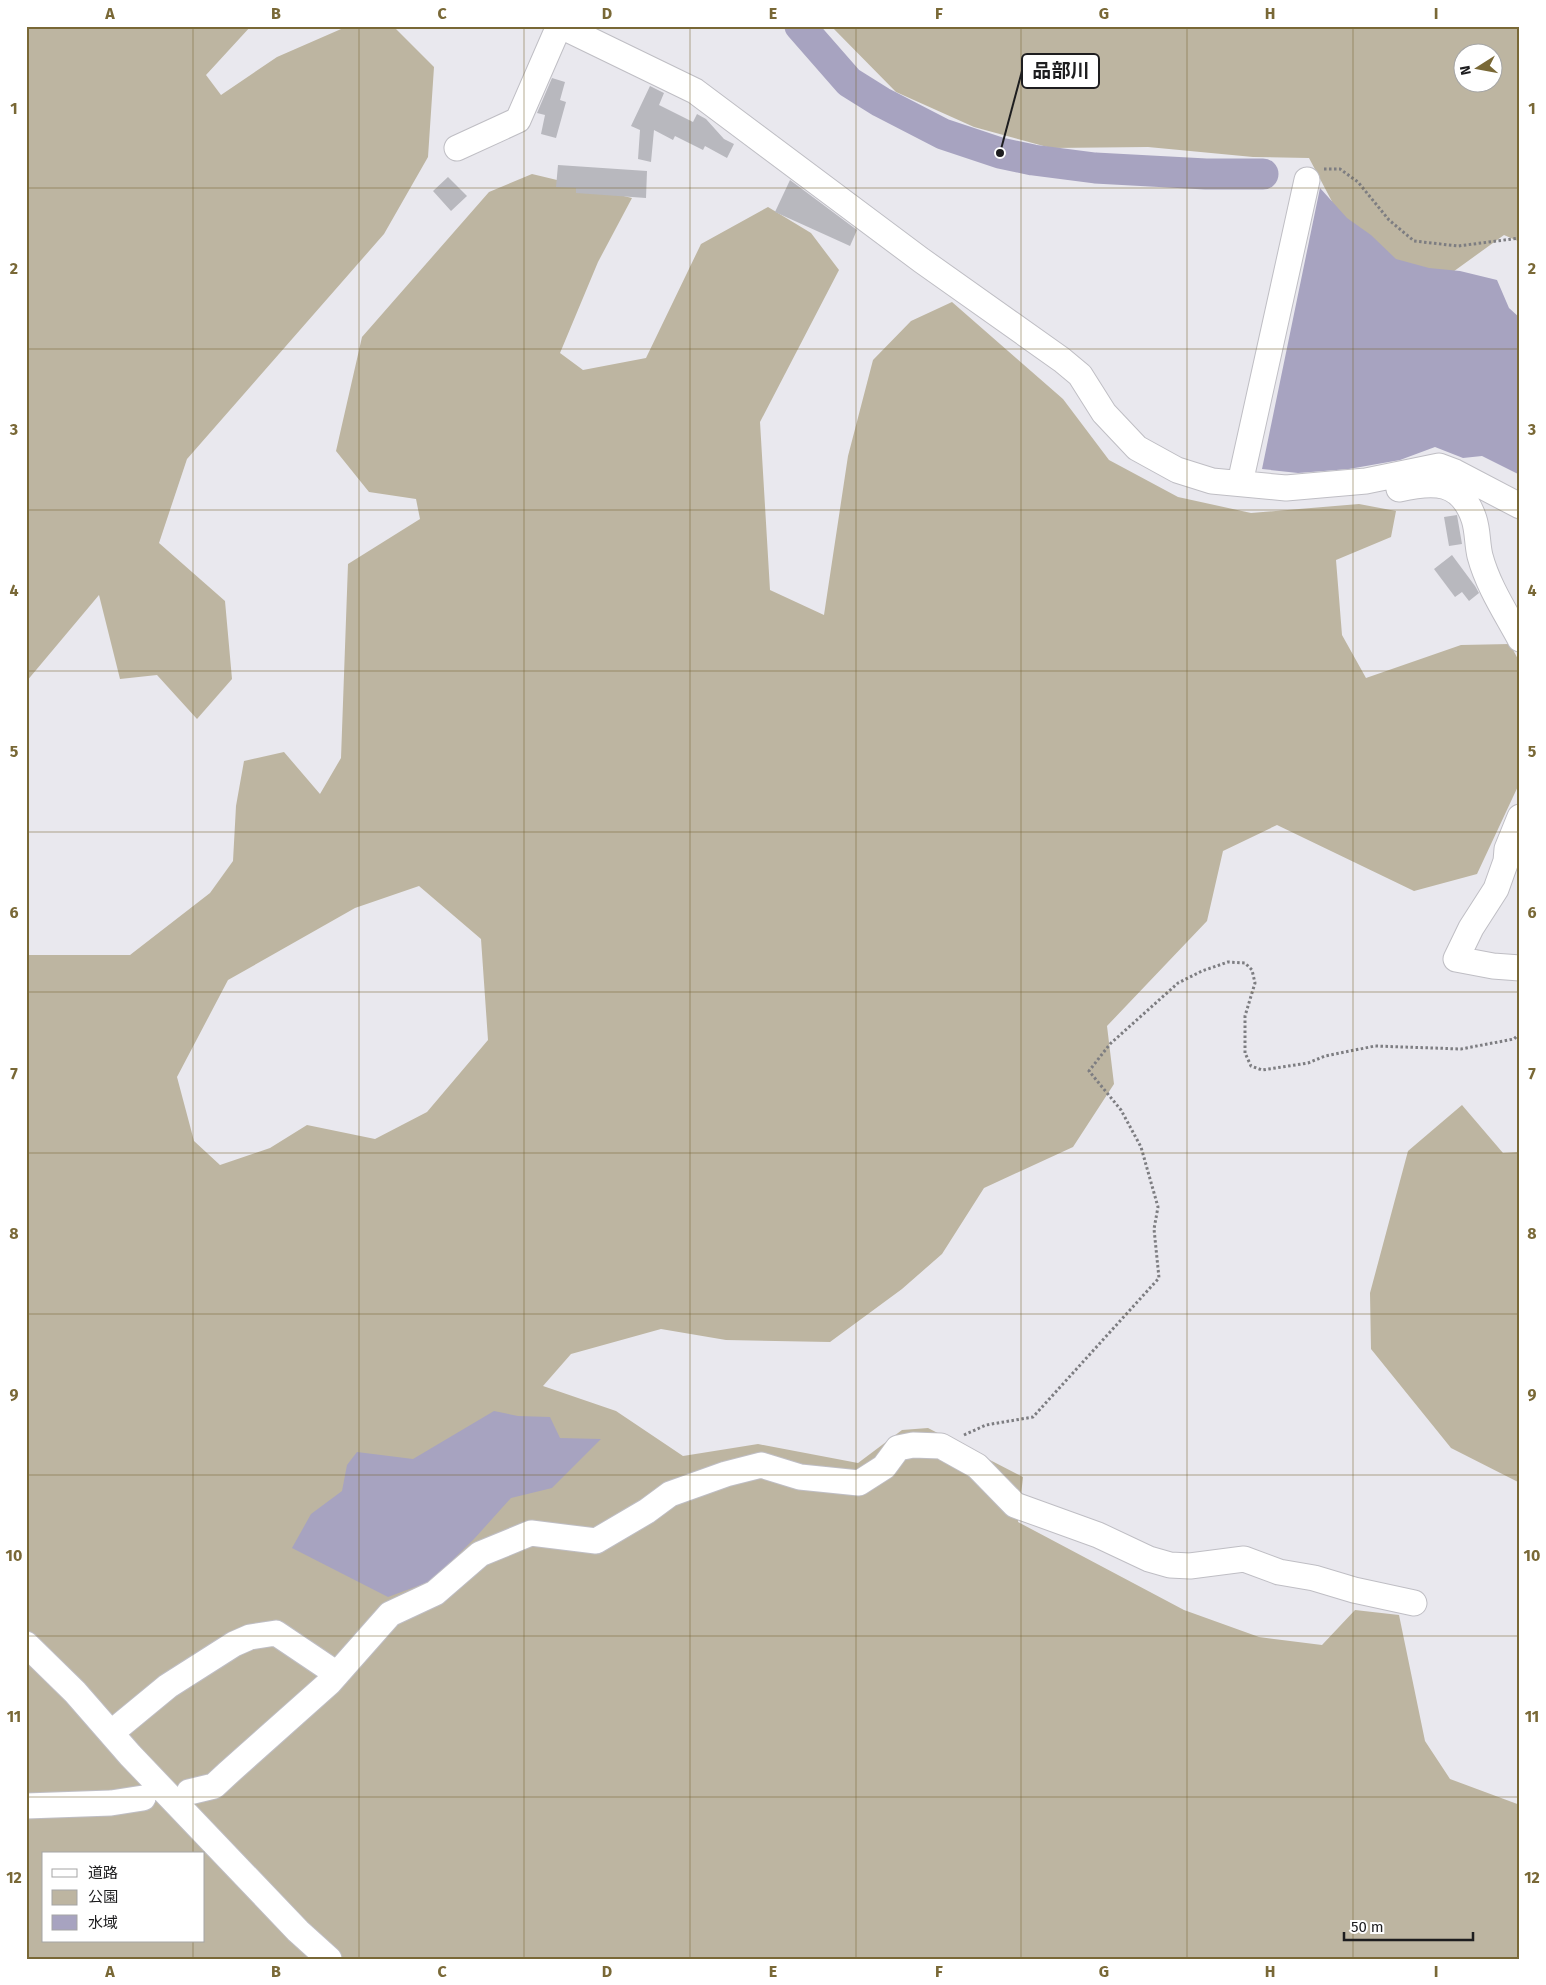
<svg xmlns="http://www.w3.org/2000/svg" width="1546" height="1985" viewBox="0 0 1546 1985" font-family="'Fira Sans','Noto Sans JP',sans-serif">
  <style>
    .green { fill: #bdb5a1; fill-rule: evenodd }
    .water { fill: #a7a3c0 }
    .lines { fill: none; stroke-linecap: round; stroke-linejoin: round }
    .river { stroke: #a7a3c0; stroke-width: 31 }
    .building { fill: #b8b8be }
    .minor-casing { stroke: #bfbec4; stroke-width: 27 }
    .path { stroke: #7d7d81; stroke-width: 3; stroke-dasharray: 2.5 2.5; stroke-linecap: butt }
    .minor { stroke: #fff; stroke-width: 25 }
    .grid { fill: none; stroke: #796836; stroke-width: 1; stroke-opacity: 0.55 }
    .leader { fill: none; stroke: #1d1d1f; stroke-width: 2 }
    .callout-dot { fill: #1d1d1f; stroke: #fff; stroke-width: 2 }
    .callout { fill: #fff; stroke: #1d1d1f; stroke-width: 2 }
    .callout-label { font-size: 19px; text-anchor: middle; font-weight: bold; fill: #1d1d1f }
    .neatline { fill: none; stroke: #796836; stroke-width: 2 }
    .grid-label { font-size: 16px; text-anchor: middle; font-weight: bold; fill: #796836 }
  </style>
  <rect width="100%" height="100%" fill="#e9e8ee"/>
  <!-- green -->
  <path class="green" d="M26,26H251L206,75L221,95L277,57L348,26H393L434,67L428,157L384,234L187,459L159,543L225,601L232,679L197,719L157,675L120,679L99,595L26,682Z
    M831,26H1520V242L1504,235L1439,282L1385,268L1337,211L1309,158L1253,157L1148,147L1051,148L974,127L896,92ZM1464,52H1494V82H1464Z
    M532,174L632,198L598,262L560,353L583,370L646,358L701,244L768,207L811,233L839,270L760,422L770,590L824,615L848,456L873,360L911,321L952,302L1063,399L1109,460L1178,497L1251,513L1359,504L1396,511L1391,537L1336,560L1342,635L1366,678L1461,645L1510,644L1520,663V782L1477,874L1414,891L1277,825L1223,851L1207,921L1107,1026L1114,1084L1073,1147L984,1188L942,1254L902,1289L830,1342L726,1340L661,1329L571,1354L543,1386L616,1411L683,1456L758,1444L858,1463L902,1430L928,1428L1023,1477L1018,1522L1184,1610L1259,1637L1322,1645L1355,1610L1399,1615L1425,1741L1450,1779L1520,1805V1959H26V955H130L210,893L233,861L236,806L244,761L284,752L320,794L341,758L348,564L420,519L416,499L369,492L336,451L362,337L489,192ZM419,886L481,939L488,1040L427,1112L375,1139L307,1125L270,1148L220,1165L194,1141L177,1077L228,980L355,908ZM44,1854H204V1941H44Z
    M1462,1105L1503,1153L1520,1152V1483L1451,1448L1371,1349L1370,1293L1408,1151Z"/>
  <!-- water -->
  <path class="water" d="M1320,188L1347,218L1371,235L1396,259L1429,268L1460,271L1497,280L1509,308L1520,318V475L1482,456L1463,458L1435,447L1400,460L1349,469L1298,473L1262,469Z
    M494,1411L518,1416L550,1417L560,1438L601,1439L552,1488L511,1498L474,1539L431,1581L388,1597L292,1548L311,1514L342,1491L347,1465L357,1452L413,1459Z"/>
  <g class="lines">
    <!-- river -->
    <path class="river" d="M800,26L849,82L881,102L943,134L1000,153L1033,160L1095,168L1206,174H1263"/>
  </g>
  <!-- building -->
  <path class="building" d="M552,78L565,82L560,100L566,102L556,138L541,134L545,115L537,113Z
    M650,86L664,93L659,105L693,122L697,114L706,119L724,139L734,144L727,158L705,146L703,150L675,136L673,140L654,130L651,162L638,159L640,130L631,126Z
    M558,165L647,171L646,198L576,193V188L556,187Z
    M448,177L467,196L451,211L433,191Z
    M790,180L857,230L850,246L775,212Z
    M1457,515L1462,544L1449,546L1444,517Z
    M1452,555L1475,586L1479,593L1469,601L1462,592L1455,597L1434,569Z"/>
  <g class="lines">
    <defs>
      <path id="minor" d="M561,26L695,91L921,260L1062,360L1080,375L1104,413L1137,448L1177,470L1212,481L1286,488L1366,481L1439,466L1455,472L1520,506
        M457,148L518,120L559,26
        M1240,483L1307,180
        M1399,489C1434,481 1461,480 1474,519C1478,531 1477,544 1480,556C1488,586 1506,613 1520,639
        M1520,817L1507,849L1506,861L1496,889L1471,928L1456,959L1493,966L1520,968
        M26,1644L75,1692L130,1755L298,1931L329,1959
        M111,1733L168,1686L234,1644L250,1637L276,1633L337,1674
        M189,1792L214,1786L228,1773L329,1683L390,1614L435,1593L480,1554L531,1533L596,1541L647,1511L670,1494L726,1474L761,1465L800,1477L859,1483L884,1467L898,1448L913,1445L941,1446L977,1466L1015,1505L1098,1535L1149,1559L1170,1565L1190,1566L1244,1559L1279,1572L1314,1578L1354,1590L1414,1603
        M26,1806L111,1803L143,1798"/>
    </defs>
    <!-- minor casing -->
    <use href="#minor" class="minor-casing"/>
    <!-- path -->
    <path class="path" d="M1324,169H1340L1358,182L1389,220L1414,241L1458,246L1520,238
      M964,1435L986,1425L1033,1417L1159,1278L1154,1229L1158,1207L1141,1147L1121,1110L1089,1071L1110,1044L1178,983L1202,971L1228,962L1245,963L1252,970L1255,983L1245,1016V1053L1251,1066L1262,1070L1308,1063L1325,1056L1375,1046L1461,1049L1514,1039L1520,1033"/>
    <!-- minor -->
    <use href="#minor" class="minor"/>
  </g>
  <!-- grid -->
  <path class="grid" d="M193,26V1854M359,26V1959M524,26V1959M690,26V1959M856,26V1959M1021,26V1959M1187,26V1959M1353,26V1959M26,188H1520M26,349H1520M26,510H1520M26,671H1520M26,832H1520M26,992H1520M26,1153H1520M26,1314H1520M26,1475H1520M26,1636H1520M26,1797H1520M193,1941V1959"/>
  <!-- callouts -->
  <path class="leader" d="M1000 153L1022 71"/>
  <circle class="callout-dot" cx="1000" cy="153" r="5"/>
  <rect class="callout" x="1022" y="54" width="77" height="34" rx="5"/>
  <g class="callout-label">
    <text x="1061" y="77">品部川</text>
  </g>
  <!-- border -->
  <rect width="1546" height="1985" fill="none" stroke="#ffffff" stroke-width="55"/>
  <!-- legend -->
  <rect x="42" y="1852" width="162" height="90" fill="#ffffff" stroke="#a5a5a5"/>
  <rect x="52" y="1869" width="25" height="8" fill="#ffffff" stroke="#a5a5a5"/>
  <text x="88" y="1878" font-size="15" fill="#1d1d1f">道路</text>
  <rect x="52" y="1890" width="25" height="15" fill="#bdb5a1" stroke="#a5a5a5"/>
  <text x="88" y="1902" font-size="15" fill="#1d1d1f">公園</text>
  <rect x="52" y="1915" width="25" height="15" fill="#a7a3c0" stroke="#a5a5a5"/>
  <text x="88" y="1928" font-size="15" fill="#1d1d1f">水域</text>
  <!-- north arrow -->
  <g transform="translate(1478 68) rotate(259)"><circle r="24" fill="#ffffff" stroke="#a5a5a5"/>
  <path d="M0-4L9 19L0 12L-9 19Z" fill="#796836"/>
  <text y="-8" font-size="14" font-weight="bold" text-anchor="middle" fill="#1d1d1f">N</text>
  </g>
  <!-- scale -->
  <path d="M1344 1932v8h129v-8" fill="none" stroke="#1d1d1f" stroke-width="2.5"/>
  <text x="1351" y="1932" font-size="15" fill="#1d1d1f" stroke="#ffffff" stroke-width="4" paint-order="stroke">50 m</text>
  <rect x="28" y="28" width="1490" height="1930" class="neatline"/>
  <g class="grid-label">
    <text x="110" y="19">A</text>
    <text x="276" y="19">B</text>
    <text x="442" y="19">C</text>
    <text x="607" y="19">D</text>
    <text x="773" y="19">E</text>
    <text x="939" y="19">F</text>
    <text x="1104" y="19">G</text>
    <text x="1270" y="19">H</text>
    <text x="1436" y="19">I</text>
    <text x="14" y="114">1</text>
    <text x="1532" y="114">1</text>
    <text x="14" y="274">2</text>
    <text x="1532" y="274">2</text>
    <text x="14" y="435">3</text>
    <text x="1532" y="435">3</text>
    <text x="14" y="596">4</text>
    <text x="1532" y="596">4</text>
    <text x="14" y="757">5</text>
    <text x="1532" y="757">5</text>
    <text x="14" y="918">6</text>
    <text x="1532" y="918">6</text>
    <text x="14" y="1079">7</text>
    <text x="1532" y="1079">7</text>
    <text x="14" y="1239">8</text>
    <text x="1532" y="1239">8</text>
    <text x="14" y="1400">9</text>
    <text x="1532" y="1400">9</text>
    <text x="14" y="1561">10</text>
    <text x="1532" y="1561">10</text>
    <text x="14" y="1722">11</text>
    <text x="1532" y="1722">11</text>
    <text x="14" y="1883">12</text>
    <text x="1532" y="1883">12</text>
    <text x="110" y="1977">A</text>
    <text x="276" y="1977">B</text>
    <text x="442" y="1977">C</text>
    <text x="607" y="1977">D</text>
    <text x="773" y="1977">E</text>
    <text x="939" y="1977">F</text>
    <text x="1104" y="1977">G</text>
    <text x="1270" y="1977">H</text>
    <text x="1436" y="1977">I</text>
  </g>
</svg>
